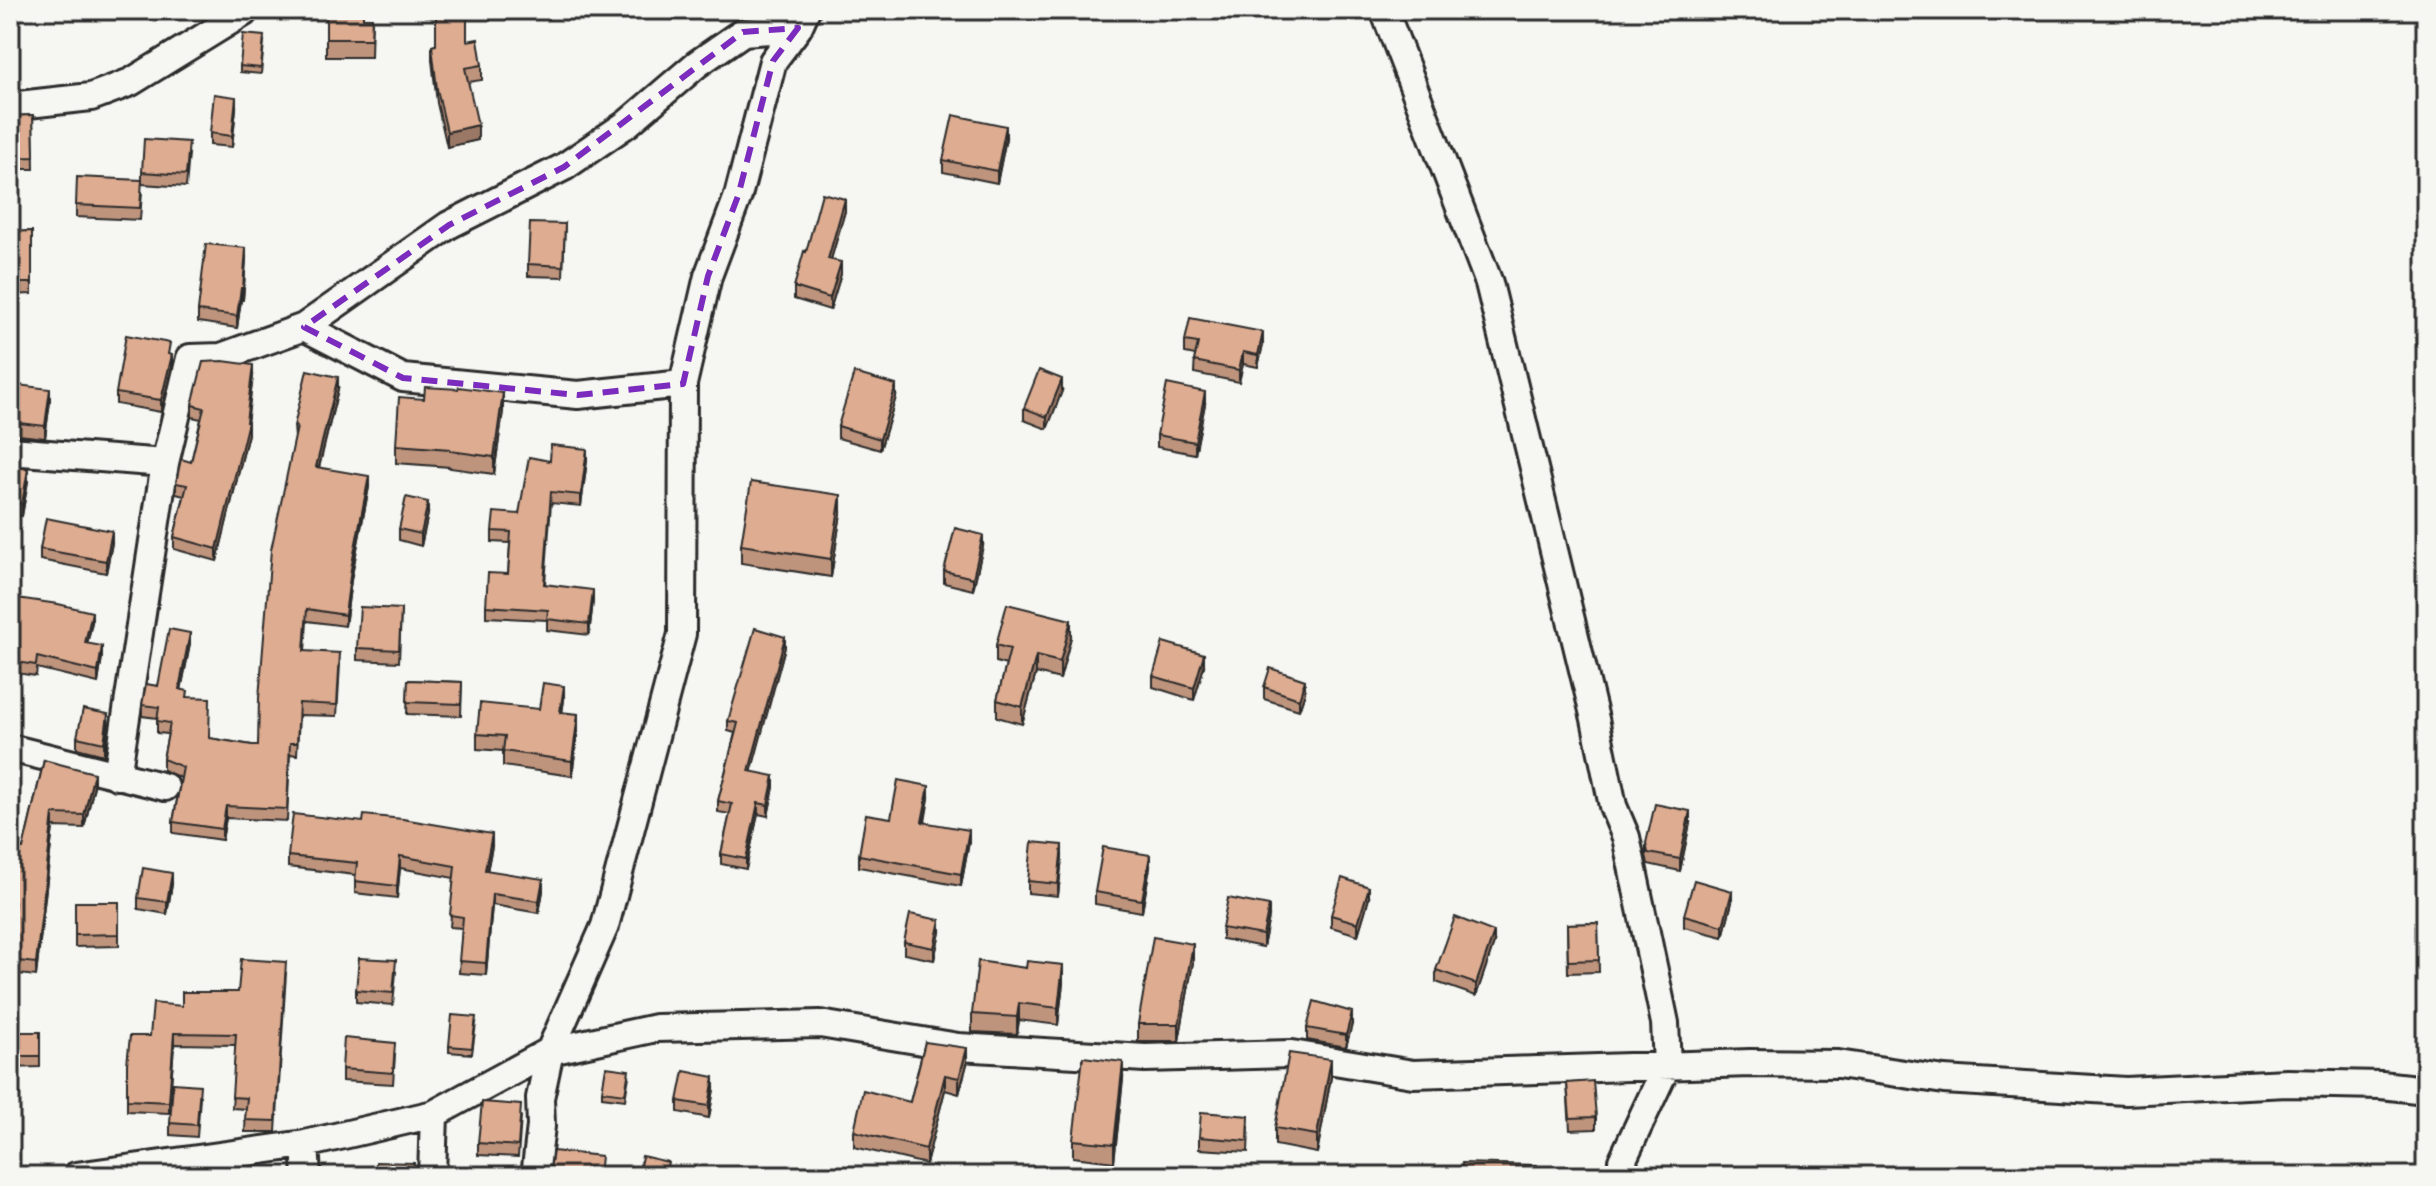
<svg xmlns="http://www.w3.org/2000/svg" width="2436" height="1186" viewBox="0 0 2436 1186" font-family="Mynerve,sans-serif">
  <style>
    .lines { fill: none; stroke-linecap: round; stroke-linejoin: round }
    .minor-casing { stroke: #2b2b2b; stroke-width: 32 }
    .minor { stroke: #f6f6f2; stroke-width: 26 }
    .wall { fill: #bf947d; stroke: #2b2b2b; stroke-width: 2 }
    .shaded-wall { fill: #9b7866; stroke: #2b2b2b; stroke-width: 2 }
    .building { fill: #deac91; stroke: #2b2b2b; stroke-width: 2 }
    .marked { fill: none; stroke: #7b2cbf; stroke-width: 6; stroke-dasharray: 16 10; stroke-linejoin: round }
  </style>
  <rect width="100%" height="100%" fill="#f6f6f2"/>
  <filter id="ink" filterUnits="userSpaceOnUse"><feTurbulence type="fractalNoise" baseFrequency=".0125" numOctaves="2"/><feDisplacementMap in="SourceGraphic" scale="16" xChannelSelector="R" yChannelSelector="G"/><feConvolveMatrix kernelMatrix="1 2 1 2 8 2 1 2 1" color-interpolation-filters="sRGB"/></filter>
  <g filter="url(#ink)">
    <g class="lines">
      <defs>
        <path id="minor" d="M1384,10L1489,283L1595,719L1613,806L1626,837L1665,1023L1667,1065L1622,1161L1629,1176
          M10,106L91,97L131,82L243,13L245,10
          M304,327L449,225L564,167L628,123L697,64L743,32L798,28
          M10,451L165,463L190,358L221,357L304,327L403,378L578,395L683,384
          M10,748L165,787
          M117,776L165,463
          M305,1144L307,1176
          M76,1176L305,1144L434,1114L550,1051L656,1028L820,1024L958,1047L1145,1058L1292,1054L1413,1074L1750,1063L1838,1064L1944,1080L2126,1091L2287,1083L2381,1085L2426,1090
          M432,1176L434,1114
          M535,1176L541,1126L540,1098L550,1051L605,926L682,634L683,384L708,276L738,196L773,61L798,28L806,10"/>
      </defs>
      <!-- minor casing -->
      <use href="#minor" class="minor-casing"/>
      <!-- minor -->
      <use href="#minor" class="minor"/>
    </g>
    <!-- wall -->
    <path class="wall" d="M326,10L363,18H372L371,57H326Z
      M425,10H467V41L482,65V80L468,82L478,140L447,147L437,103L432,60V46L436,45V17L425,16Z
      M743,10H767L766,14L743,16Z
      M264,42L261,74L240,72V66Z
      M236,108L232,147L210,145V133Z
      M33,115L34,169H10V116Z
      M1006,138L997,183L943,172V160Z
      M189,154L186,187L142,184V172Z
      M142,192L140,220L76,217V205Z
      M845,211L831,259L841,274L830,310L794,299V287L806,252Z
      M565,224L563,277L528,276V264Z
      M32,231V294L10,295V232Z
      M246,259L243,300H241L237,328L198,322V311Z
      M1185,341L1263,344L1258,367L1243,364L1239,382L1194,373L1195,355L1185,353Z
      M172,366L161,412L116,404V393Z
      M253,376L247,422L248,434L217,561L174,549V537L184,496L176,494V483L191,462L201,419L192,417V405Z
      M10,384L50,401L45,438L10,434Z
      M338,389L319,468L369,487L351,580L345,626L307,621L305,651L340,664L337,716L299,715L297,755L290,754L287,821L226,818L222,840L173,833V822L181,778L163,770V759L168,734L157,733V718L142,716V705L190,644L181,690L188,697L209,738L258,746L295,438L294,426Z
      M1062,391L1047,429L1024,420V408Z
      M896,397L880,450L838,438V426Z
      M1205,404L1195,454L1157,447V435Z
      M503,411L494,474L450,468V467L396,463V445Z
      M587,460L581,506L551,503L545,584L593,601L589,635L547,630V620L486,617V606L508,574L510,543L492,542V531L519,514L550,461Z
      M10,466L28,481L22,516L10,514Z
      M841,513L831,577L741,563V545Z
      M428,514L421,546L399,540V529Z
      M112,543L106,573L40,560V549Z
      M983,546L973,590L944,583V571Z
      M10,597L92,622L87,643L102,657L98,683L37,668L36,676L10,672Z
      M401,609L399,662L357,660V648Z
      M1071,637L1060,679L1036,673L1022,724L997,717V700L1006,665L996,662V645Z
      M785,647L751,771L774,787L768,816L758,814L746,869L721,864V854L730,814L718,812V801L735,733L728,731V721Z
      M1204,666L1194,700L1153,687V676Z
      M408,680L462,682L461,716L407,714Z
      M1264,687L1305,692L1299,710L1264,699Z
      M564,700L562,712L578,729L572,776L503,766V751L477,749V734Z
      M108,726L104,755L77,748V737Z
      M44,760L94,786L84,828L53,827L36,976L10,973V944L14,914L10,913V846L23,849Z
      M929,798L925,822L969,842L961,886L859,867V855L891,818Z
      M1690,823L1680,871L1648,864L1646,855V843Z
      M492,846L487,871L543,891L539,913L492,905L486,975L459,973L462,928L450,927L454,878L400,868L397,898L355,893V875L288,867V856Z
      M1062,857L1058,896L1028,893V881Z
      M1150,867L1142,912L1095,904V892Z
      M172,884L167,914L138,909V898Z
      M1369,898L1358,935L1331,927V915Z
      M75,902H119V946L75,947Z
      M1732,902L1723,937L1684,927V915Z
      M1269,917L1263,947L1222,939V928Z
      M1598,923L1599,972L1568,973L1567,924Z
      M940,932L934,960L904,954V942Z
      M1494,943L1476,996L1436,982V970Z
      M1193,962L1179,1041H1138V1024Z
      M396,972L393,1005L356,1002V990Z
      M286,973L276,1132H245L246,1109L232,1108L236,1045L174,1044L169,1113L127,1111V1064L150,1036L182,1006L238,992Z
      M1063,983L1058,1025L1019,1020L1017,1034L972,1032V1014Z
      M476,1023L472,1054L449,1052V1046Z
      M1352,1024L1346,1047L1307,1040V1028Z
      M10,1032H40V1067L10,1068Z
      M925,1042L967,1064L959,1094L945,1090L926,1164L854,1147V1131L910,1102Z
      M395,1055L393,1084L342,1081V1069Z
      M629,1076L625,1100L602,1097V1091Z
      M1331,1077L1317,1153L1275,1145V1128Z
      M1123,1079L1114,1162L1073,1157V1140Z
      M1567,1083L1596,1117V1129L1570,1130Z
      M714,1089L709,1118L678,1112V1101Z
      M200,1097L197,1137L170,1135V1123Z
      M521,1117L518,1157L478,1155V1143Z
      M1249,1127L1248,1152L1199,1149V1137Z"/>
    <!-- shaded-wall -->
    <path class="shaded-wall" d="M236,97V108L232,147V136Z
      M478,125V140L447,147V132Z
      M1006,126V138L997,183V171Z
      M845,199V211L828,270V259Z
      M246,248V259L243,300V288Z
      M841,262V274L830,310V298Z
      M241,288V300L237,328V316Z
      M1263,332V344L1258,367V355Z
      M1243,352V364L1239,382V370Z
      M172,355V366L161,412V400Z
      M253,365V376L246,431L248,422V434L217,561V549L246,422Z
      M338,377V389L316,479V467Z
      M1062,379V391L1047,429V417Z
      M896,385V397L880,450V439Z
      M50,389V401L45,438V426Z
      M1205,392V404L1195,454V442Z
      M503,393V411L494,474V457Z
      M587,449V460L581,506V495Z
      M28,469V481L22,516V504Z
      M369,476V487L351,580L345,626V615L351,569Z
      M841,495V513L831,577V559Z
      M428,502V514L421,546V534Z
      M112,531V543L106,573V561Z
      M983,535V546L973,590V578Z
      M593,590V601L589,635V624Z
      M92,612V622L85,654V643Z
      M1071,620V637L1060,679V662Z
      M190,633V644L179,701V689Z
      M785,637V647L749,781V771Z
      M102,646V657L98,683V672Z
      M1204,654V666L1194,700V688Z
      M1036,656V673L1022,724V707Z
      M1305,680V692L1299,710V699Z
      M564,686V700L560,727V712Z
      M108,714V726L104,755V743Z
      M578,714V729L572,776V761Z
      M94,773V786L84,828V815Z
      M774,776V787L768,816V805Z
      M929,786V798L922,833V822Z
      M758,803V814L746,869V859Z
      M226,806V818L222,840V829Z
      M1690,811V823L1680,871V859Z
      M53,814V827L36,976V963Z
      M969,830V842L961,886V874Z
      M492,834V846L485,882V870Z
      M1062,845V857L1058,896V884Z
      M1150,855V867L1142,912V900Z
      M400,856V868L397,898V886Z
      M172,873V884L167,914V902Z
      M543,879V891L539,913V901Z
      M1369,887V898L1358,935V923Z
      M1732,891V902L1723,937V926Z
      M492,894V905L486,975V963Z
      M1269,906V917L1263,947V935Z
      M940,920V932L934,960V948Z
      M1494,932V943L1476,996V984Z
      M1193,944V962L1179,1041V1024Z
      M1063,965V983L1058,1025V1008Z
      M1019,1003V1020L1017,1034V1017Z
      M1352,1012V1024L1346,1047V1035Z
      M174,1033V1044L169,1113V1102Z
      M967,1048V1064L959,1094V1078Z
      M1331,1059V1077L1317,1153V1135Z
      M1123,1062V1079L1114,1162V1144Z
      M945,1075V1090L926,1164V1149Z
      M714,1077V1089L709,1118V1106Z"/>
    <!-- building -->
    <path class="building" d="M326,10H363V18H372L371,39H326Z
      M436,10H467V41L478,39L482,65L465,68L478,125L447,132L437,89L432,46L436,45Z
      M243,34L264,36L261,68L240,66Z
      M214,94L236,97L232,136L210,133Z
      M33,115L34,157L10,158V116Z
      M953,115L1006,126L997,171L943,160Z
      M144,139L189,142L186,175L142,172Z
      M77,177L142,180L140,208L76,205Z
      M822,193L845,199L828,259L841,262L830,298L794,287L804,251L806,252Z
      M530,223L565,224L563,266L528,264Z
      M32,231V283H10V232Z
      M206,244L246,248L243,288H241L237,316L198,311Z
      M1190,318L1263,332L1258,355L1243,352L1239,370L1194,361L1198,343L1185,341Z
      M126,335L170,343L168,354L172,355L161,400L116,393Z
      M223,361L253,365L246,422H248L217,549L174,537L187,485L176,483L179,468L181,459L191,462L204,408L192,405L203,362Z
      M307,370L338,377L316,467L369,476L351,569L345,615L307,609L304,651L340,653L337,705L299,703L297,743H290L287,809L226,806L222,829L173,822L183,767L163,759L170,723L157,721L159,707L142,705L146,684L158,686L169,629L190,633L179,689L188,691L187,697L210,698L209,738L258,746L259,698L271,550L297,427L294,426Z
      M1039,370L1062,379L1047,417L1024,408Z
      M854,373L896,385L880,439L838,426Z
      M10,384L50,389L45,426L10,422Z
      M1167,384L1205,392L1195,442L1157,435Z
      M425,387L458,389L459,387L503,393L494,457L450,451V449L396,445L399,397L424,399Z
      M551,445L587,449L581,495L551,492L544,584L593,590L589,624L547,619L548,610L486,606L488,573L508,574L511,532L492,531L494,512L519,514L529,457L550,461Z
      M10,466L28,469L22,504L10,502Z
      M751,482L841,495L831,559L741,545Z
      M406,497L428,502L421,534L399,529Z
      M46,518L112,531L106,561L40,549Z
      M955,528L983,535L973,578L944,571Z
      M10,597L58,604L92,612L85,643L102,646L98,672L37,657L36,665L10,661Z
      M1007,604L1071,620L1060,662L1036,656L1022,707L997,700L1010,649L996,645Z
      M360,607L401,609L399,650L357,648Z
      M755,628L785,637L749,771L774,776L768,805L758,803L746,859L721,854L732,804L718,801L738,723L728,721Z
      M1163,642L1204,654L1194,688L1153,676Z
      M1270,668L1305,680L1299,699L1264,687Z
      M408,680L462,682L461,704L407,702Z
      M543,683L564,686L560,712L578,714L572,761L503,751L505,736L477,734L480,703L539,709Z
      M83,709L108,714L104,743L77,737Z
      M44,760L94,773L84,815L53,814L36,963L10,960V944L15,902L10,901V846L23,849Z
      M898,780L929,786L922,822L969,830L961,874L859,855L866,814L891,818Z
      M1655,804L1690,811L1680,859L1648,853L1646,843Z
      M293,814L363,822L364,815L403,819L492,834L485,870L543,879L539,901L492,894L486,963L459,961L463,917L450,915L455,866L400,856L397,886L355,881L357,863L288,856Z
      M1032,842L1062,845L1058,884L1028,881Z
      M1103,847L1150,855L1142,900L1095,892Z
      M143,868L172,873L167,902L138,898Z
      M1342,878L1369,887L1358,923L1331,915Z
      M1694,880L1732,891L1723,926L1684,915Z
      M1228,898L1269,906L1263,935L1222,928Z
      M75,902H119V934L75,935Z
      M910,914L940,920L934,948L904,942Z
      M1455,917L1494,932L1476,984L1436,970Z
      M1598,923L1599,960L1568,961L1567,924Z
      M1153,937L1193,944L1179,1024H1138Z
      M359,958L396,960L393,993L356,990Z
      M241,959L286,962L276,1121L245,1120L247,1098L232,1097L236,1034L174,1033L169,1102L127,1100V1064L130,1036H150L153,1003L182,1006V992H238Z
      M978,961L1026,968L1027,961L1063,965L1058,1008L1019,1003L1017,1017L972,1014Z
      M1314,1001L1352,1012L1346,1035L1307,1028Z
      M452,1015L476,1017L472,1048L449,1046Z
      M10,1032H40V1056H10Z
      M344,1038L395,1043L393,1073L342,1069Z
      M925,1042L967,1048L959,1078L945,1075L926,1149L854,1131L863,1090L910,1102Z
      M1289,1053L1331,1059L1317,1135L1275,1128Z
      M1083,1057L1123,1062L1114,1144L1073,1140Z
      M606,1067L629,1070L625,1094L602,1091Z
      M684,1071L714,1077L709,1106L678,1101Z
      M1593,1081L1596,1117L1570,1118L1567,1083Z
      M173,1083L200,1085L197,1125L170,1123Z
      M482,1102L521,1105L518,1146L478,1143Z
      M1201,1112L1249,1116L1248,1141L1199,1137Z
      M553,1151L601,1156L599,1176H549Z
      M642,1156L668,1162L665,1176H638Z
      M376,1162L414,1163V1176H376Z
      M1462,1163L1537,1165V1176H1461Z
      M734,1167L763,1171L762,1176H716V1173L732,1175Z"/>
  </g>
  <!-- marked area -->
  <path class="marked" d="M798,28L773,61L738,196L708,276L683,384L578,395L403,378L304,327L449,225L564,167L743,32Z"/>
  <!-- margin -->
  <rect width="2436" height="1186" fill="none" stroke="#f6f6f2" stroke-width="40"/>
  <rect x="20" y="20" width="2396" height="1146" fill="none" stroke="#2b2b2b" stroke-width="3" filter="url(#ink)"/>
</svg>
